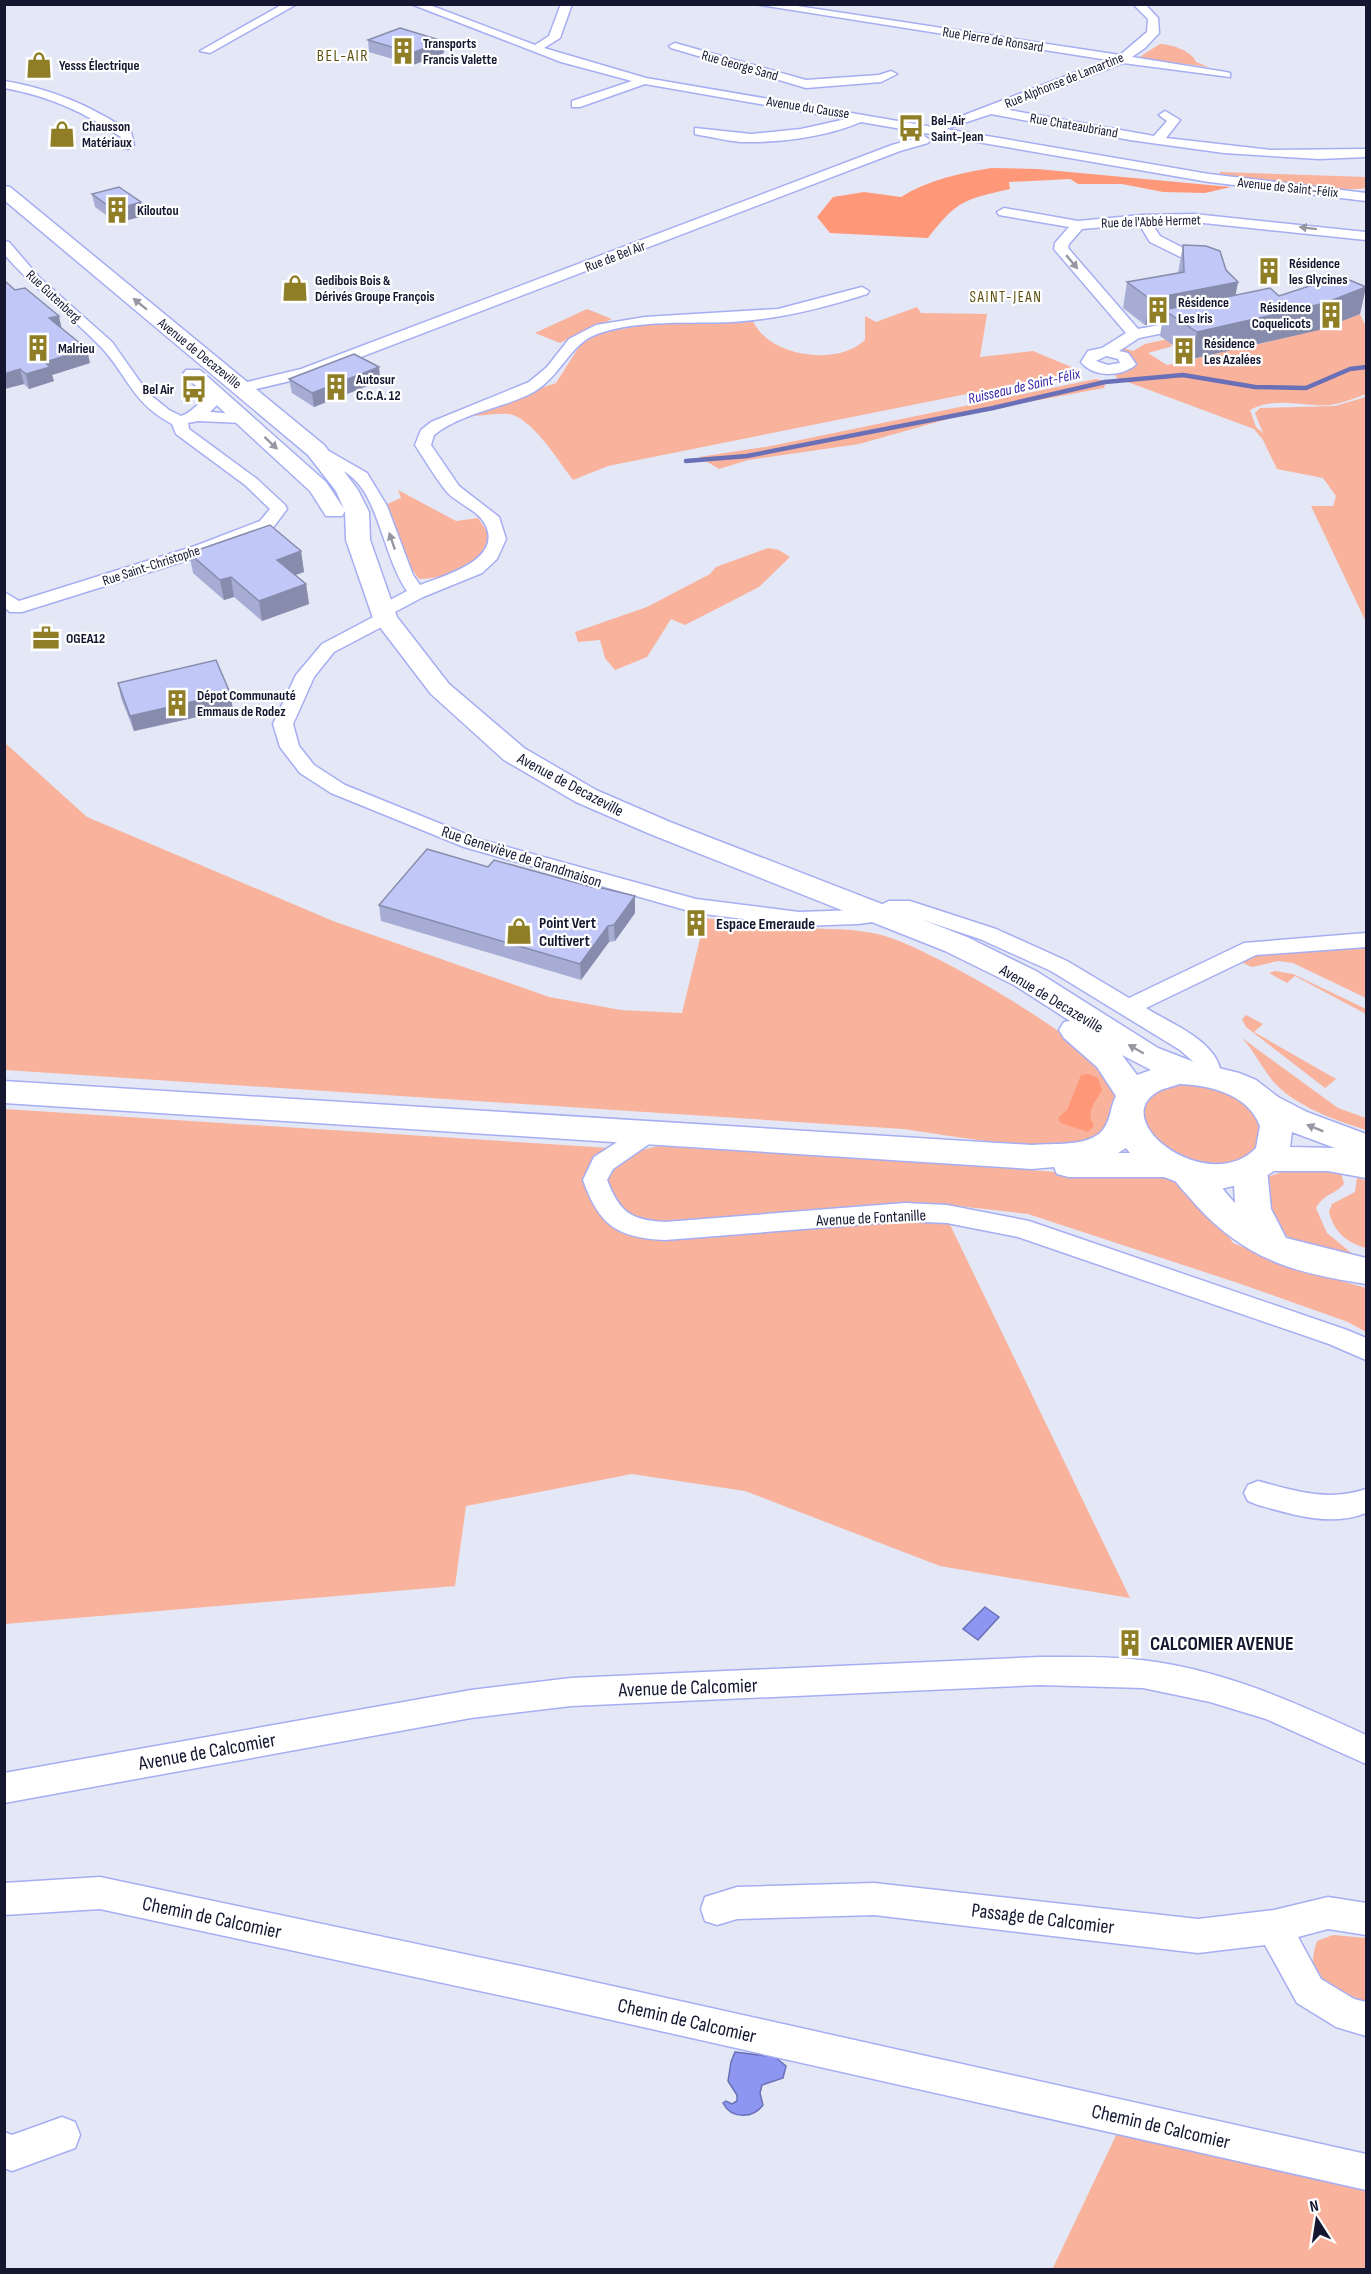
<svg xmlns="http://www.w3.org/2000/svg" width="1371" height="2274" viewBox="0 0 1371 2274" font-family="'Sofia Sans Condensed',sans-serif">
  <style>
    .green { fill: #f9b29b }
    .forest { fill: #ff9878 }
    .water { fill: #8d96f1; stroke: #6970b7; stroke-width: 1.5 }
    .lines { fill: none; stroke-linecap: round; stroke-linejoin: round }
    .stream { stroke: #6970b7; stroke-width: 4.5 }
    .minor-casing { stroke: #a5aef3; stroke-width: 3 }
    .secondary-casing { stroke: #a5aef3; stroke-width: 3 }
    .primary-casing { stroke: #a5aef3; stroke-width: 3 }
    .minor { fill: #fff; fill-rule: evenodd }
    .secondary { fill: #fff; fill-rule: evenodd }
    .primary { fill: #fff; fill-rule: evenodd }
    .wall { fill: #a6acd4 }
    .shaded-wall { fill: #878cad }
    .building { fill: #c1c8f7; stroke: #878cad; stroke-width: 1.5 }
    .oneway { fill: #9697a2 }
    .labels { text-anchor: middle; stroke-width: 4.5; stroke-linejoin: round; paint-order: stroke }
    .far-street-label { font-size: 14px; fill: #151731; stroke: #fff }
    .far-poi-label { font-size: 14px; font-weight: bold; fill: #151731; stroke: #fff; text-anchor: start }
    .far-neighbourhood-label { font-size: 15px; letter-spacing: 1.5px; fill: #5c5012; stroke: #fff }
    .far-water-label { font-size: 15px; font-style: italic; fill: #3626a9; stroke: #fff }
    .far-quarter-label { font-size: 16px; letter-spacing: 1.5px; fill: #5c5012; stroke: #fff }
    .street-label { font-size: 16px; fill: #151731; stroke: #fff }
    .poi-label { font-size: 16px; font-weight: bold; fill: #151731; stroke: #fff; text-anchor: start }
    .near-poi-label { font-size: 20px; font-weight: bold; fill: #151731; stroke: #fff; text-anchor: start }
    .near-street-label { font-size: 20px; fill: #151731; stroke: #fff }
  </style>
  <rect width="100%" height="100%" fill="#e4e7f5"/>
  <!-- green -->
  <path class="green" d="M1160,44C1171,44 1192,51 1196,62L1209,67L1138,58Z
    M1220,172L1366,177V188C1319,194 1266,181 1219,175Z
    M917,307L921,313L987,314L980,357L1033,351L1081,371L608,466L573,480C559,462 531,416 508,414C492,413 477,418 461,415L556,383L582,342L594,335L644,324L752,319C767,357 837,367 865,340V316L876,322Z
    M587,309L612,319L560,343L535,333Z
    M1360,314L1366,327V394C1355,398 1343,403 1330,405C1306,407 1272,396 1250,410L1256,427L1263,433L1255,413L1260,408L1335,406L1366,397V622L1311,506H1333L1336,496L1323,478L1277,469L1263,440L1254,429L1117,378L1113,372L1134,362L1120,347L1133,351L1145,344L1168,339L1174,343L1170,344L1173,346L1148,353L1167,365L1220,353L1240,342L1247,347L1296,335L1294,319L1319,330Z
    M1096,379L1106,381L1104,388L969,413L859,444L748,460L719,469L699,457L771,446Z
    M398,490L456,521L478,518L488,533C485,567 448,578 419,579L409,565L385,505L401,498Z
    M768,548L779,550L790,557L759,587L685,625L671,619L647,657L615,670L605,658L600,640L578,642L575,632L647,607L710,574L716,567Z
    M4,742L87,817L333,921L549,997L621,1010L682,1013L705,918C728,921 750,925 773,927C810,930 849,926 885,936C928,948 1102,1045 1114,1086C1117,1099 1114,1109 1109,1120C1105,1128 1096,1139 1088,1143C1060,1155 938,1134 903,1129L5,1070Z
    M1366,944V998L1293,963L1278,961L1252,967L1231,958L1250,950Z
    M1275,971L1293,974L1366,1009V1014L1295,976L1287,983L1269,973Z
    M1246,1015L1263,1024L1254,1032L1336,1079L1325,1088L1246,1027L1242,1019Z
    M1242,1038L1338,1108L1366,1118V1130C1335,1120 1294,1106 1272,1080C1261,1066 1254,1051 1242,1038Z
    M1187,1080L1226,1086L1265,1121L1261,1148C1253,1153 1243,1162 1233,1165C1197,1177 1114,1132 1153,1094C1160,1087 1177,1084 1187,1080Z
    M4,1109L642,1150L658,1146L934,1162L1067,1173L1164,1176L1181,1185L1221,1225L1233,1243L1293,1267L1366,1288V1332L1348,1322L1238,1283L1028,1214L940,1204L1130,1598L940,1566L745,1491L632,1474L466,1506L455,1586L5,1624Z
    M1291,1169L1340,1170L1344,1184C1333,1196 1326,1192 1316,1208L1327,1233L1354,1255L1300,1243L1280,1232L1260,1186L1267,1177Z
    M1357,1178L1366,1180V1248C1347,1243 1334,1232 1329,1212L1332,1204L1355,1192Z
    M1333,1935L1366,1938V2001C1332,1990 1302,1985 1317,1941Z
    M1120,2127L1366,2183V2269L1052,2270Z"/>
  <!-- forest -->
  <path class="forest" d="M991,168L1037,169L1231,187L1205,193L1163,192L1122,184H1078L1070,179L1009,182L1010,189C963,200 958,200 928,238L830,233L817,217L833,197L864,192L901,197C928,180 960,173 991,168Z
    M1088,1074L1098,1078L1102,1090C1095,1103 1085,1111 1094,1126L1088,1132L1061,1123L1058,1118L1067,1110L1081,1075Z"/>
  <!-- water -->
  <path class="water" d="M985,1607L999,1617L978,1640L963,1629Z
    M735,2052L775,2057L786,2066L783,2078L762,2085L760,2093L763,2105C753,2119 731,2119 723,2103L726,2101L732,2104L737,2101V2095L728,2081L731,2062Z"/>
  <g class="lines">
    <!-- stream -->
    <path class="stream" d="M686,461L747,456L993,408L1105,382L1183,375L1255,387L1306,388L1350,369L1366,367"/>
    <defs>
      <path id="minor" d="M283,4H297L210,53L200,51Z
        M411,4H427L535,45L549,36L561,4H572L560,38L544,48L646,78L933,127L1108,60L754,4H784L1120,55L1147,32L1148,19L1133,4H1145L1158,18L1159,33L1145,48L1132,57L1226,72L1230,73V77L1123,63L1004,109L1154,136L1167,121L1159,115L1165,111L1180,120L1166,138L1271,150L1366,149V157L1319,159L1224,153L1130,140L991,114L946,129L1209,174L1366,193V201L1209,182L861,122C827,137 778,143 741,142C727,141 713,137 699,135L695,134V128L751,134L801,129L846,119L645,84L580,107H572V101L632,81L561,62Z
        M675,43L806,80L879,75L891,71L897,74L881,82L806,88L671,48L669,46Z
        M4,81C53,89 90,106 131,132L134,145L128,149L124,148L121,137C84,112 49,96 4,88Z
        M924,136L930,140L928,143L900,151L311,376L244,392L236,387L239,384L301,369L892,145Z
        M1004,208L1078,221L1142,215L1194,214L1366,232V240L1194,222L1152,224L1160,236L1216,265V271L1211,272L1150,242L1139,224L1082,229L1069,244L1068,248L1138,329L1193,319L1200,323L1193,327L1139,338L1119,351L1128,353L1136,364L1133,367C1117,377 1093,377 1081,362L1088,351L1102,348L1126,333L1054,249L1055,243L1069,227L999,215L997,212ZM1106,356L1118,359L1120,363L1108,365L1096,361Z
        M4,241L9,242L39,277L112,342L148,393L169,410L181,416C196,411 203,395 218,391L226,396L210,412L249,415L251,418L249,421L243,423L198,421L188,423L189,429L257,479L285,505L287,509L272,529L207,554L22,612H10L4,607V592L19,601L195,546L260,521L270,509L245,485L176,434L172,424C132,403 128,376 101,347C70,315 34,289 4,254Z
        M862,287L869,291L867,294C823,308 780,319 733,322C689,324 639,319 597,334C569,344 560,379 530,394C499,409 462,413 434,435L431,445L459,486L499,517L506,539L497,559L482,573L423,597L391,614L394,618L391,622L334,652L314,677L293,724L299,746L314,765L345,785L478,839L696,899L799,912L858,910L874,908L889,901H910L996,929L1067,961L1129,998L1244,943L1366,933V947L1256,955L1146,1008C1171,1024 1218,1041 1221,1074L1217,1080L1209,1082L1201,1080L1197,1065L1180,1050L1051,971L980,939L908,915H894L880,921L858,924L799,926L696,913L464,847L331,793L300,773L280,747L273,724L296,675L322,644L377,615L374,611L377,607L407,591C385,560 379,502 354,479C343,468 324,461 310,453L308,450L310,447H322L367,473L387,506L413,575L420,585C443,576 504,560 485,524C478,510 456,503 446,491C435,477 425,460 415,445L421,430L431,422L529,382L547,367L569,339L596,325L645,317L778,309Z
        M647,1125L655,1128L659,1134L655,1140L613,1169L607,1180C620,1213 631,1220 665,1222L905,1203L947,1205L1029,1221L1347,1330L1366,1338V1360L1329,1344L1018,1237L947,1223L905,1221L665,1240C617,1238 599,1225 583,1180L594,1157L639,1128Z
        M1258,1481C1295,1491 1329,1502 1366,1489V1513C1330,1527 1294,1515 1258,1505L1248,1501L1244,1493L1248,1485Z
        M1040,1657C1074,1657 1107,1656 1141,1660C1221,1669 1294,1702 1366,1735V1764L1266,1719L1210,1702L1143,1688L1040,1685L571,1706L471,1718L4,1803V1773L471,1690L571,1678Z
        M100,1877L554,1973L1366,2154V2190L554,2007L100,1909L4,1915V1883Z
        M874,1883L1198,1919L1274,1910L1328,1897L1366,1903V1935L1328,1929L1298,1937L1321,1979L1354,1999L1366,2002V2036L1336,2027L1297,2003L1265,1945L1198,1953L874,1915L737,1919L717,1925L705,1921L701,1909L705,1897L737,1887Z
        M62,2117L75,2122L80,2135L75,2148L12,2171L4,2168V2132L12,2135Z"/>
      <path id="secondary" d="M1250,1158L1262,1161L1267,1170L1271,1209L1286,1238L1366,1258V1284C1295,1273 1246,1260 1196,1205C1187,1194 1177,1185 1170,1173L1175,1164C1203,1156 1218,1185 1235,1203L1233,1170L1238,1161Z"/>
      <path id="primary" d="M4,186L10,187L324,445L358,490L369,512L370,540L397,617L449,684L524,748L596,790L670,822L967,937L1036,971L1158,1048L1194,1062L1239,1073L1256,1080L1278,1097L1307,1112L1366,1134V1178L1328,1171H1274L1259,1180L1216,1190L1185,1185L1164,1177H1069L1057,1174L1054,1167L1032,1169L4,1103V1081L1032,1145C1052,1143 1088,1147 1102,1131C1111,1121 1110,1107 1116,1096L1097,1067L1064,1038L1059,1030L1064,1022L1070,1021L1014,985L945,951L650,834L576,802L504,760L431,694L373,618L346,540L345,511L342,516H326L310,491L183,374L186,370H200L326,482L344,509L336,491L308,455L4,200ZM1122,1055L1151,1070L1137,1075ZM1179,1084C1210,1085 1248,1094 1260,1126L1256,1148C1209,1197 1107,1122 1157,1092C1163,1088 1172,1087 1179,1084ZM1292,1132L1335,1148L1290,1147ZM1126,1148L1130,1153H1118Z"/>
    </defs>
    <!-- minor casing -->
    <use href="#minor" class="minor-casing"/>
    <!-- secondary casing -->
    <use href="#secondary" class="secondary-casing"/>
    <!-- primary casing -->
    <use href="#primary" class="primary-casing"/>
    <!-- minor -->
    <use href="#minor" class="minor"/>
    <!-- secondary -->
    <use href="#secondary" class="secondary"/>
    <!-- primary -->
    <use href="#primary" class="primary"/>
  </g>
  <!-- wall -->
  <path class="wall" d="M368,40L444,53L413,65L369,52Z
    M92,194L143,216L117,223L95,207Z
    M1183,245L1226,270L1238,282L1235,296H1279L1366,287L1360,314L1319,330L1192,359L1160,336L1162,322L1145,325L1123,308L1127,282L1178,273Z
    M4,283L15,290L62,329L90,363L52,375L54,381L29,389L24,384L4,389Z
    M379,367L380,381L314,407L292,393L289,379Z
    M301,551L304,572L295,575L306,584L309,604L262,621L234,597L224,600L193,573L189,553Z
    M118,683L233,709L134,731L121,698Z
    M599,889L635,896V913L615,941L609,942L581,980L381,921L379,905Z"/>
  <!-- shaded-wall -->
  <path class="shaded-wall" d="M443,41L444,53L413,65L412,53Z
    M141,202L143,216L117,223L114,210Z
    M1238,282L1233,309L1164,310L1162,322L1145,325L1150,299Z
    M1366,287L1360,314L1319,330L1192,359L1197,332Z
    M59,316L62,330L49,318Z
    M87,349L90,363L52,375L54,381L29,389L26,374L45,362Z
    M379,367L380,381L314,407L312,393Z
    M20,369L24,384L4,389V374Z
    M301,551L304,572L281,580L277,560Z
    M231,577L234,597L224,600L220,580Z
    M306,584L309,604L262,621L259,601Z
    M230,693L233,709L134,731L130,716Z
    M635,896V913L615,941L614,925Z
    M608,926L609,942L581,980L580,964Z"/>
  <!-- building -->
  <path class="building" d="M400,28L443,41L412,53L368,40Z
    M119,187L141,202L114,210L92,194Z
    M1183,245L1206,246L1220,251L1226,270L1238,282L1150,299L1127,282L1184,272Z
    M1340,276L1366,287L1325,303L1197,332L1164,310L1270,288L1279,296Z
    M6,282L15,290L25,288L59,316L49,318L87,349L45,362L50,367L26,374L20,369L4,374V283Z
    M354,354L379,367L312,393L289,379Z
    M270,525L301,551L277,560L306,584L259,601L231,577L220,580L189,553Z
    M216,660L230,693L130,716L118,683Z
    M427,849L488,867L494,860L599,889L602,888L635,896L614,925L608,926L580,964L379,905Z"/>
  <!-- one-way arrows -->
  <defs><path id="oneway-solid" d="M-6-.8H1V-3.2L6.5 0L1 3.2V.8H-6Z" transform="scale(1.5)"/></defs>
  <g class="oneway">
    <use href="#oneway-solid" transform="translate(1308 228) rotate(-173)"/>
    <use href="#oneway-solid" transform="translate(1072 262) rotate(50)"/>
    <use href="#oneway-solid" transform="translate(140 304) rotate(-141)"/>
    <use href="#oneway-solid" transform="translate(271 443) rotate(43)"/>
    <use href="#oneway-solid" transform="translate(392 541) rotate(-109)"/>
    <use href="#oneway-solid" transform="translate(1136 1049) rotate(-150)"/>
    <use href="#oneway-solid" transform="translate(1315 1128) rotate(-158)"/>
  </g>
  <!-- icons -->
  <defs>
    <symbol id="building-bare" viewBox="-9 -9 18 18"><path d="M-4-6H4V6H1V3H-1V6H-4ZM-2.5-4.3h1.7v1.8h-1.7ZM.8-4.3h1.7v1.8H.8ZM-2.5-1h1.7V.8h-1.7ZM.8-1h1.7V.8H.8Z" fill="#8f7e25" stroke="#fff" stroke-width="2.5" paint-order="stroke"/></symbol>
    <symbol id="shop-bare" viewBox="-9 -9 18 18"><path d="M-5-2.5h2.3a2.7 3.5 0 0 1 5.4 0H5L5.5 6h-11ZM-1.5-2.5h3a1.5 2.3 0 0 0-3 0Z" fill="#8f7e25" stroke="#fff" stroke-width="2.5" paint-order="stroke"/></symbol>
    <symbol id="bus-bare" viewBox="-9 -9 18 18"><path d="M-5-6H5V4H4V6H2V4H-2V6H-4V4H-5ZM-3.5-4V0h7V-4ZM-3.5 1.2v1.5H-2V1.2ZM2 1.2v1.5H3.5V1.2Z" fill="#8f7e25" stroke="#fff" stroke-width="2.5" paint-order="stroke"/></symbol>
    <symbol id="office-bare" viewBox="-9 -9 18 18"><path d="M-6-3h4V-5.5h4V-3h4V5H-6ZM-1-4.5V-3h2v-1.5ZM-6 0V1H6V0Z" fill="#8f7e25" stroke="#fff" stroke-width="2.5" paint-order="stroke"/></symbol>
  </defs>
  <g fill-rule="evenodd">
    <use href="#building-bare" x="384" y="32" width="38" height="38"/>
    <use href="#shop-bare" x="20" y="46" width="38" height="38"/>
    <use href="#bus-bare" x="892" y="109" width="38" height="38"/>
    <use href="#shop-bare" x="43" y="115" width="38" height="38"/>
    <use href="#building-bare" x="98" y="191" width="38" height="38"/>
    <use href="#building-bare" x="1250" y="252" width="38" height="38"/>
    <use href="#shop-bare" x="276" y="269" width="38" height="38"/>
    <use href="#building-bare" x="1139" y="291" width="38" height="38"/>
    <use href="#building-bare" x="1312" y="296" width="38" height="38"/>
    <use href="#building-bare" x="19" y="329" width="38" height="38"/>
    <use href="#building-bare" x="1165" y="332" width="38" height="38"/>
    <use href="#building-bare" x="317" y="368" width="38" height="38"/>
    <use href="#bus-bare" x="175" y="370" width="38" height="38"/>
    <use href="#office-bare" x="27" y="619" width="38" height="38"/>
    <use href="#building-bare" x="158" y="684" width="38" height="38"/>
    <use href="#building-bare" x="677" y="904" width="38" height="38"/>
    <use href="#shop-bare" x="500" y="912" width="38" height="38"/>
    <use href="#building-bare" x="1111" y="1624" width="38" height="38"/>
  </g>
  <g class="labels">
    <!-- far-street labels -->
    <g class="far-street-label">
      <text transform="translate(993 39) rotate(9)" y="5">Rue Pierre de Ronsard</text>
      <text transform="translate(740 65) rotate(16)" y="5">Rue George Sand</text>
      <text transform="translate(1064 80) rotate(-22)" y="5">Rue Alphonse de Lamartine</text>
      <text transform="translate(808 107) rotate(9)" y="5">Avenue du Causse</text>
      <text transform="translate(1074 125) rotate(10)" y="5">Rue Chateaubriand</text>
      <text transform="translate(1288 187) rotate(6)" y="5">Avenue de Saint-Félix</text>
      <text transform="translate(1151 221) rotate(-2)" y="5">Rue de l'Abbé Hermet</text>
      <text transform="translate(615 256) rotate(-21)" y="5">Rue de Bel Air</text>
      <text transform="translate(54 296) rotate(43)" y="5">Rue Gutenberg</text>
      <text transform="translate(200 353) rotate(39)" y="5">Avenue de Decazeville</text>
      <text transform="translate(151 565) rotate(-18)" y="5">Rue Saint-Christophe</text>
    </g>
    <!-- far-poi labels -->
    <g class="far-poi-label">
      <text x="423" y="48">Transports<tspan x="423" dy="16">Francis Valette</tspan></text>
      <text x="59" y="70">Yesss Électrique</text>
      <text x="931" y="125">Bel-Air<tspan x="931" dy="16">Saint-Jean</tspan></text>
      <text x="82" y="131">Chausson<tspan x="82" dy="16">Matériaux</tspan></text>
      <text x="137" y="215">Kiloutou</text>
      <text x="1289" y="268">Résidence<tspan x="1289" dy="16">les Glycines</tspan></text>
      <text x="315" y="285">Gedibois Bois &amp;<tspan x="315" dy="16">Dérivés Groupe François</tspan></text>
      <text x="1178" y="307">Résidence<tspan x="1178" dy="16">Les Iris</tspan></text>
      <text x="1311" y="312" text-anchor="end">Résidence<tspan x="1311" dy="16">Coquelicots</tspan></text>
      <text x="1204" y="348">Résidence<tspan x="1204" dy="16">Les Azalées</tspan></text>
      <text x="58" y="353">Malrieu</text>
      <text x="356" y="384">Autosur<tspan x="356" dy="16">C.C.A. 12</tspan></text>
      <text x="174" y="394" text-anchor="end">Bel Air</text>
      <text x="66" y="643">OGEA12</text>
      <text x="197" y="700">Dépot Communauté<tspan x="197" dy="16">Emmaus de Rodez</tspan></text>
    </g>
    <!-- far-neighbourhood labels -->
    <g class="far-neighbourhood-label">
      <text x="1006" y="302">SAINT-JEAN</text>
    </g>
    <!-- far-water labels -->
    <g class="far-water-label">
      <text transform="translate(1024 386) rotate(-13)" y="5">Ruisseau de Saint-Félix</text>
    </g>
    <!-- far-quarter labels -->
    <g class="far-quarter-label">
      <text x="343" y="61">BEL-AIR</text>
    </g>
    <!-- street labels -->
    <g class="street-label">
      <text transform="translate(571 784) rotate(28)" y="6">Avenue de Decazeville</text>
      <text transform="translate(522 856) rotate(18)" y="6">Rue Geneviève de Grandmaison</text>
      <text transform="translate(1052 998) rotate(31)" y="6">Avenue de Decazeville</text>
      <text transform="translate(871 1217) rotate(-3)" y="6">Avenue de Fontanille</text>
    </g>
    <!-- poi labels -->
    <g class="poi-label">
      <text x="539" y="928">Point Vert<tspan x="539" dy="18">Cultivert</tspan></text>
      <text x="716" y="929">Espace Emeraude</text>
    </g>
    <!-- near-poi labels -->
    <g class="near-poi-label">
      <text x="1150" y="1650">CALCOMIER AVENUE</text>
    </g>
    <!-- near-street labels -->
    <g class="near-street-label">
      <text transform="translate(688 1687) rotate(-2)" y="7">Avenue de Calcomier</text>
      <text transform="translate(207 1751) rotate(-10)" y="7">Avenue de Calcomier</text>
      <text transform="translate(212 1917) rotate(12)" y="7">Chemin de Calcomier</text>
      <text transform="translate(1043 1918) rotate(7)" y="7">Passage de Calcomier</text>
      <text transform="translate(687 2020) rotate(13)" y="7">Chemin de Calcomier</text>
      <text transform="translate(1161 2126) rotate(13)" y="7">Chemin de Calcomier</text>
    </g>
  </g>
  <!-- border -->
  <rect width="1371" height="2274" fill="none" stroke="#151731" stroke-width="12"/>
  <!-- north arrow -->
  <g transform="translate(1317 2220) rotate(348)" stroke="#ffffff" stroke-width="4.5" paint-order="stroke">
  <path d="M0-4.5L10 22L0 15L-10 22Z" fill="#151731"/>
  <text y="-9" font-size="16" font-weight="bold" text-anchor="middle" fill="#151731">N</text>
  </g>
</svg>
